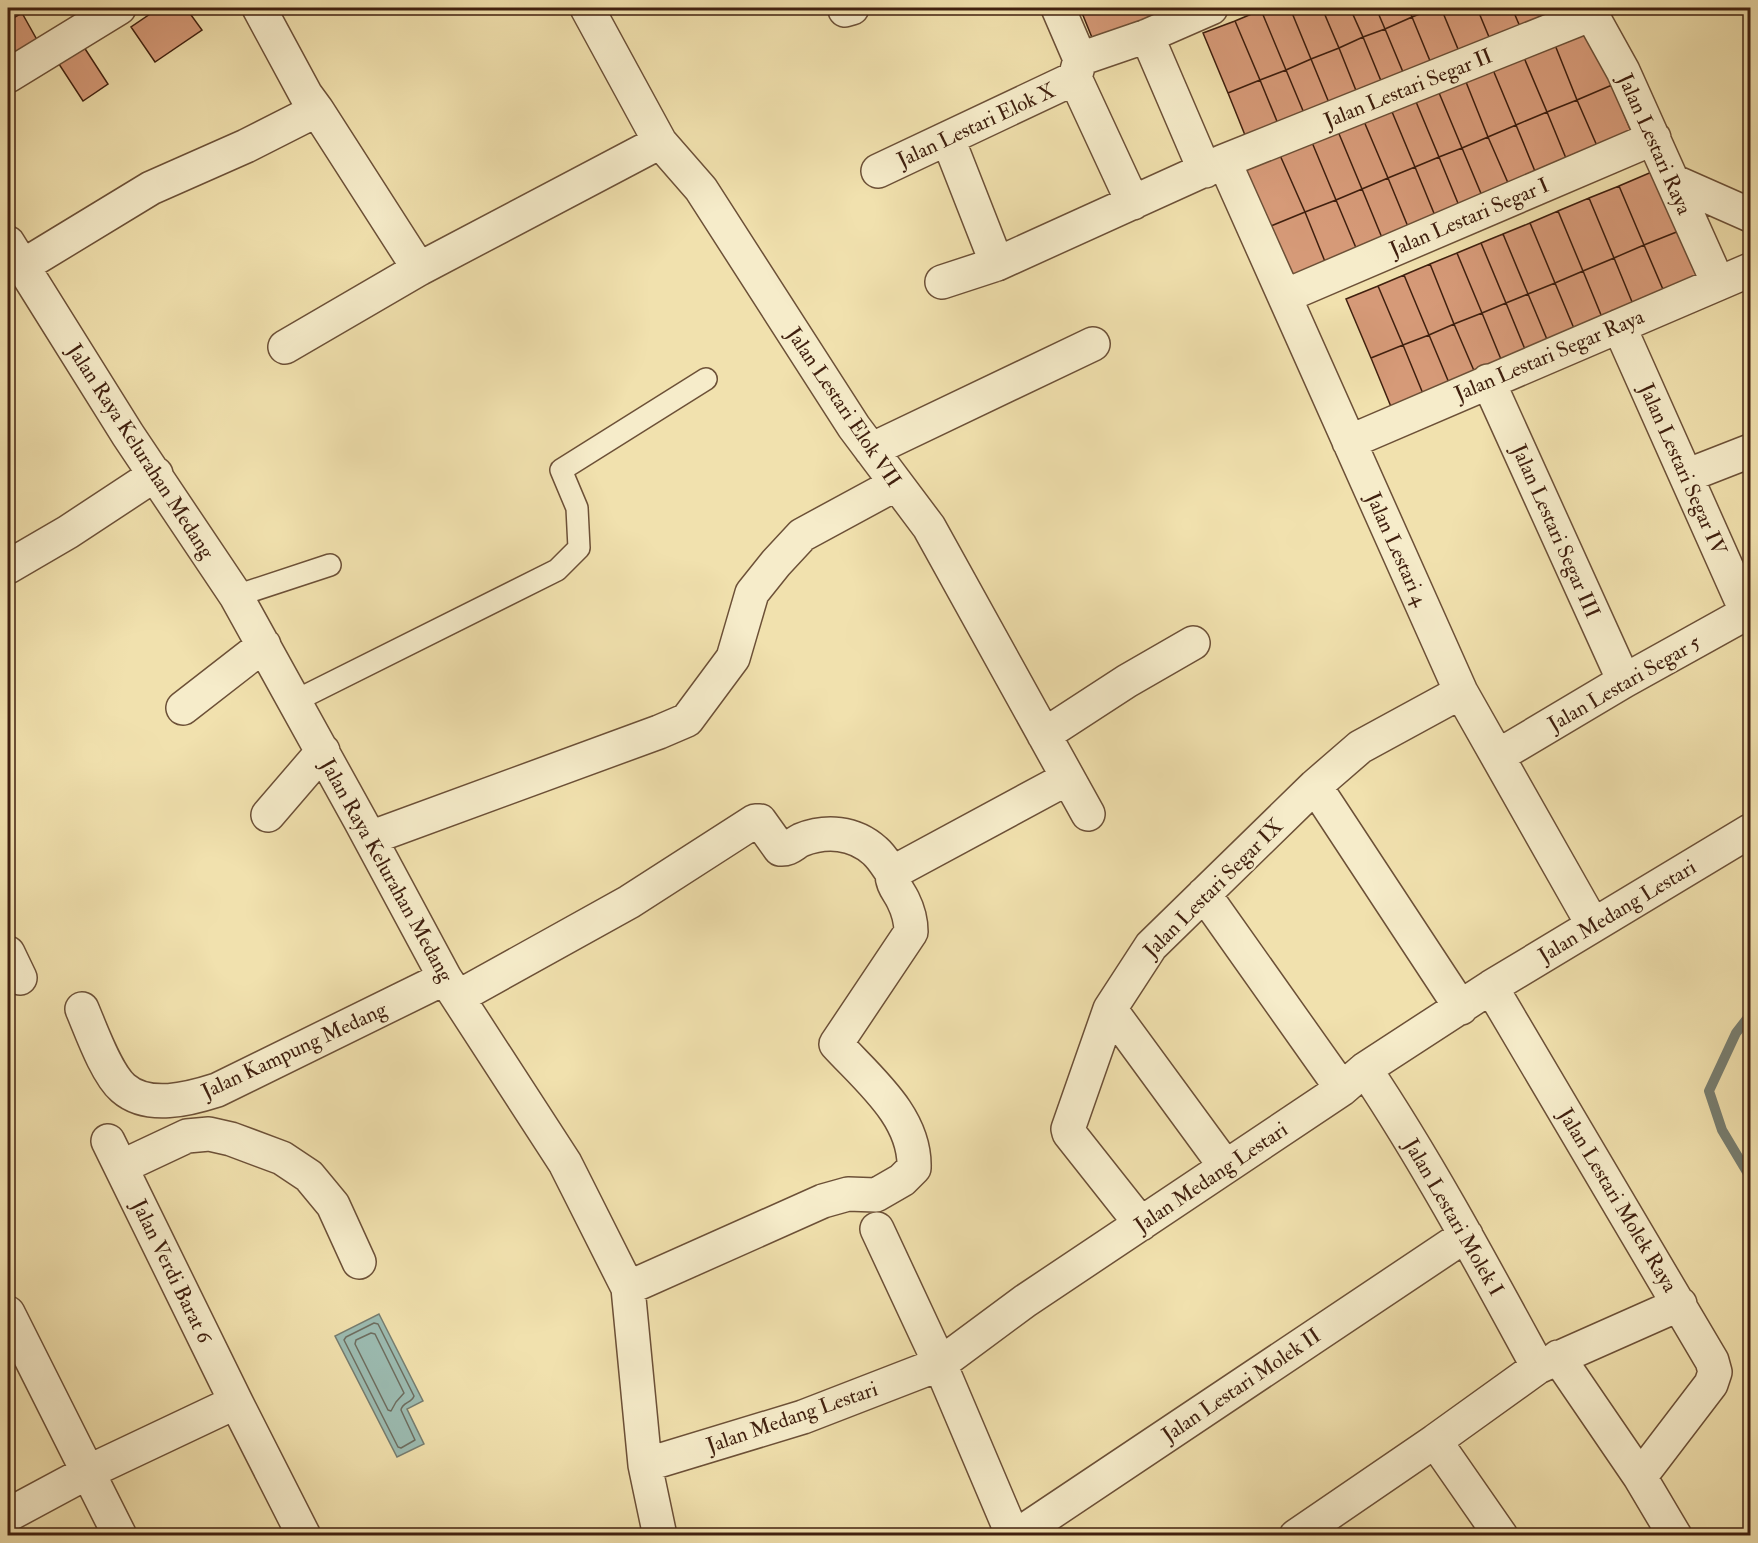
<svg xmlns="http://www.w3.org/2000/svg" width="1758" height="1543" viewBox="0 0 1758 1543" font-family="'IM FELL Double Pica',serif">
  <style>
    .water { fill: #9cbcb2; stroke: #777e71; stroke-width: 1.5 }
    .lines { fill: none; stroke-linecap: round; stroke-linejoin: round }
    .shore { stroke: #6e6e60; stroke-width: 1.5 }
    .stream { stroke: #777e71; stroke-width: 10 }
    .building { fill: #d69a78; stroke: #40200f; stroke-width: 1.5 }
    .service-casing { stroke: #6c5037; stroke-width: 24 }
    .minor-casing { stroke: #6c5037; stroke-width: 36 }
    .service { stroke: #f6ecca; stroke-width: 21 }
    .minor { stroke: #f6ecca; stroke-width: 33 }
    .labels { text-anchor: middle; stroke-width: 4.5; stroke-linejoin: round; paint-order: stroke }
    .street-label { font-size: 21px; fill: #40200f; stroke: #f6ecca }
  </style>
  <rect width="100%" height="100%" fill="#f1e1ae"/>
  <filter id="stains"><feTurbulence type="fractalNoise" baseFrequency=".00333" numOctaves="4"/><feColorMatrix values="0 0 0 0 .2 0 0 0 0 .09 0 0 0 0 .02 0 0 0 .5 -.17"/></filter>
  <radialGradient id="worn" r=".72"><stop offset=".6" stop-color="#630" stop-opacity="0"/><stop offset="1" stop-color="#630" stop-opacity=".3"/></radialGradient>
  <!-- water -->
  <path class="water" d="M379,1314L423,1401L407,1409L424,1444L397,1457L335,1336Z"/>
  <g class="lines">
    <!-- shore -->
    <path class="shore" d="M374,1323L378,1324L414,1396C412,1403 402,1402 401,1410L415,1440L401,1448L398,1447L344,1340L346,1337Z
      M371,1333L375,1334L404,1393L396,1402L391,1411L388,1410L355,1344L356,1340Z"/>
    <!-- stream -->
    <path class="stream" d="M1750,1015L1736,1033L1709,1091L1722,1130L1750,1177"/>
  </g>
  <!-- building -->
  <path class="building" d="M159,8H186L202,30L155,62L131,27Z
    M1080,8H1149L1152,17L1093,40Z
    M1149,8H1176L1152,17Z
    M1266,8H1290L1311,59L1286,70L1261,10Z
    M1290,8H1322L1339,48L1311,59Z
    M1322,8H1350L1363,37L1339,48Z
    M1350,8H1376L1385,29L1363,37Z
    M1376,8H1408L1412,17L1385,29Z
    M1408,8H1435L1412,17Z
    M1435,8H1441L1463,61L1435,73L1412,17Z
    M1441,8H1477L1494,49L1463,61Z
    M1477,8H1512L1524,36L1494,49Z
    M1512,8H1553L1559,22L1524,36Z
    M1261,10L1286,70L1260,80L1235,21Z
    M22,13L41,47L8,66V21Z
    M1412,17L1435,73L1408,84L1385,29Z
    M1235,21L1260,80L1228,93L1203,33Z
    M1587,25L1612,85L1577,100L1553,40Z
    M1385,29L1408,84L1386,93L1363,37Z
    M1363,37L1386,93L1361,103L1339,48Z
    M1553,40L1577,100L1547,112L1522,53Z
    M80,41L108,84L83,101L55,58Z
    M1339,48L1361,103L1334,115L1311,59Z
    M1522,53L1547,112L1516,125L1491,65Z
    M1311,59L1334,115L1309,125L1286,70Z
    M1491,65L1516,125L1488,137L1464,77Z
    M1286,70L1309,125L1283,136L1260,80Z
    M1464,77L1488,137L1462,148L1437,88Z
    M1260,80L1283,136L1251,150L1228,93Z
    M1612,85L1635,141L1601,155L1577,100Z
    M1437,88L1462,148L1439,157L1414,97Z
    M1414,97L1439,157L1415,167L1390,107Z
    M1577,100L1601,155L1570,168L1547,112Z
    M1390,107L1415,167L1388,178L1363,119Z
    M1547,112L1570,168L1539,181L1516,125Z
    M1363,119L1388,178L1362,189L1337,129Z
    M1516,125L1539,181L1512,192L1488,137Z
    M1337,129L1362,189L1336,200L1311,140Z
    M1488,137L1512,192L1485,203L1462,148Z
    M1311,140L1336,200L1305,212L1279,153Z
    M1462,148L1485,203L1462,213L1439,157Z
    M1279,153L1305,212L1266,228L1241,168Z
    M1439,157L1462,213L1438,223L1415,167Z
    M1415,167L1438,223L1411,234L1388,178Z
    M1654,171L1679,231L1644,245L1619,186Z
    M1388,178L1411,234L1385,245L1362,189Z
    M1619,186L1644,245L1614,258L1589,198Z
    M1362,189L1385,245L1359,255L1336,200Z
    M1589,198L1614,258L1583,271L1558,211Z
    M1336,200L1359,255L1328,269L1305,212Z
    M1558,211L1583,271L1555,283L1530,223Z
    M1305,212L1328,269L1290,284L1266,228Z
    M1530,223L1555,283L1528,294L1503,234Z
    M1679,231L1702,287L1668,301L1644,245Z
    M1503,234L1528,294L1506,303L1481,243Z
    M1481,243L1506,303L1482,313L1457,253Z
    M1644,245L1668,301L1637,314L1614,258Z
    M1457,253L1482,313L1454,324L1430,264Z
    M1614,258L1637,314L1606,327L1583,271Z
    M1430,264L1454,324L1429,335L1404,275Z
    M1583,271L1606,327L1578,338L1555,283Z
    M1404,275L1429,335L1403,345L1378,286Z
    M1555,283L1578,338L1551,349L1528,294Z
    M1378,286L1403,345L1371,358L1346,299Z
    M1528,294L1551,349L1529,359L1506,303Z
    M1506,303L1529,359L1505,369L1482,313Z
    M1482,313L1505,369L1478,380L1454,324Z
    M1454,324L1478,380L1452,390L1429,335Z
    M1429,335L1452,390L1426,401L1403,345Z
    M1403,345L1426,401L1394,414L1371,358Z"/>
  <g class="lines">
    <defs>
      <path id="service" d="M236,596L330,565
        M295,701L557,570L579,548L577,508L561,470L706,379"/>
      <path id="minor" d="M259,8L306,95L317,110
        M587,8L660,142L701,189L854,427L929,527L1088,814
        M1058,8L1080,59L1075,78L1133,203
        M1588,8L1623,71L1718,283
        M845,10L852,8
        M1147,36L1205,171
        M1080,59L1147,36L1211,8
        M8,76L119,8
        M948,139L997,264
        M1224,161L1461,692L1593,925
        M878,171L1075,78
        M1673,181L1750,215
        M8,243L128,435L236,596L360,820L445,978L565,1163L628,1288L645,1465L660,1536
        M21,267L151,188L246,146L317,110L419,269
        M942,282L997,264L1224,161L1592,14
        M1285,296L1654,138
        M1619,326L1747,613
        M285,347L419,269L660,142
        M1488,381L1624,681
        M1349,442L1750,270
        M871,450L1093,344
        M1686,476L1750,451
        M8,567L68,532L156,474
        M183,708L264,645
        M1044,735L1127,681L1193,643
        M1498,756L1624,681L1750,611
        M1315,786L1461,1008
        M268,815L323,751
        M370,838L659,732L687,720L733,658L752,593L776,563L802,535L896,484
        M1204,894L1342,1089
        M8,953L20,978
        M1491,987L1712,1361L1715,1372L1711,1384L1640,1477
        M458,997L629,902L755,821H760L780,849C789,850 793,844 801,840C826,830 854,832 875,851C882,857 887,866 892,873
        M82,1009C91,1030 106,1073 123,1088C148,1110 189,1099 217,1090L445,978
        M1110,1009L1225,1166
        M1365,1069C1429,1165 1483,1266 1538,1367
        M108,1141L236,1402L304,1536
        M121,1167L187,1136L209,1134L231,1139L282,1158L309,1176L333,1205L359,1262
        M1141,1224L1069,1133L1068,1129L1110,1009L1151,946L1315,786L1360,747L1461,692
        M877,1229L940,1364L1013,1536
        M628,1288L823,1201L848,1194L876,1195L902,1180L914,1168C916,1117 868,1079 836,1044L911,932C911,921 908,910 903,900C898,890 892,885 892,873L1068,778
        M8,1313L120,1536
        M1558,1357L1640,1477L1675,1536
        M1435,1441L1501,1536
        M645,1465L803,1417L940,1364L1025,1301L1342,1089L1365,1069L1491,987L1750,831
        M8,1515L88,1472L236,1402
        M1016,1536L1466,1235
        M1296,1536L1435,1441L1538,1367L1680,1304"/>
    </defs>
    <!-- service casing -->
    <use href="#service" class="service-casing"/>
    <!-- minor casing -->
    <use href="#minor" class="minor-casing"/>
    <!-- service -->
    <use href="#service" class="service"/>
    <!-- minor -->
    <use href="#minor" class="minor"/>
  </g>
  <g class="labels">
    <!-- street labels -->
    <g class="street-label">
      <text transform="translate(1408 88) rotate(-22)" y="7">Jalan Lestari Segar II</text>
      <text transform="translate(976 125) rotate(-25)" y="7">Jalan Lestari Elok X</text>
      <text transform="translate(1655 144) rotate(66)" y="7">Jalan Lestari Raya</text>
      <text transform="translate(1469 217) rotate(-23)" y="7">Jalan Lestari Segar I</text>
      <text transform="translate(1549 355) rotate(-23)" y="7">Jalan Lestari Segar Raya</text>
      <text transform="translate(844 407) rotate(56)" y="7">Jalan Lestari Elok VII</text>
      <text transform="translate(141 451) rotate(57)" y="7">Jalan Raya Kelurahan Medang</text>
      <text transform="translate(1683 469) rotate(66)" y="7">Jalan Lestari Segar IV</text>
      <text transform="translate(1556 531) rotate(66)" y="7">Jalan Lestari Segar III</text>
      <text transform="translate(1397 549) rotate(66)" y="7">Jalan Lestari 4</text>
      <text transform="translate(1624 683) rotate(-30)" y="7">Jalan Lestari Segar 5</text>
      <text transform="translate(387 870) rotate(61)" y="7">Jalan Raya Kelurahan Medang</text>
      <text transform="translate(1213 888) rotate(-45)" y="7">Jalan Lestari Segar IX</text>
      <text transform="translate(1617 911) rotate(-31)" y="7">Jalan Medang Lestari</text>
      <text transform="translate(294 1050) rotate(-25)" y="7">Jalan Kampung Medang</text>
      <text transform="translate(1211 1177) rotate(-34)" y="7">Jalan Medang Lestari</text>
      <text transform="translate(1618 1200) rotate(59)" y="7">Jalan Lestari Molek Raya</text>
      <text transform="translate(1454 1217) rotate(60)" y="7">Jalan Lestari Molek I</text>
      <text transform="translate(172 1271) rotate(64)" y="7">Jalan Verdi Barat 6</text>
      <text transform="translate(1241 1385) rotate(-34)" y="7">Jalan Lestari Molek II</text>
      <text transform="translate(792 1417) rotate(-19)" y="7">Jalan Medang Lestari</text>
    </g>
  </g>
  <!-- margin -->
  <rect width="1758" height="1543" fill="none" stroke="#f1e1ae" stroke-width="30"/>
  <rect x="9" y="9" width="1740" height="1525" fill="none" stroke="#40200f" stroke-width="3"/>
  <rect x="15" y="15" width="1728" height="1513" fill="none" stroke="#40200f" stroke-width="1.5"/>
  <rect width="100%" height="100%" filter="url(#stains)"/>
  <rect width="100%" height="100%" fill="url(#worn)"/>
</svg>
